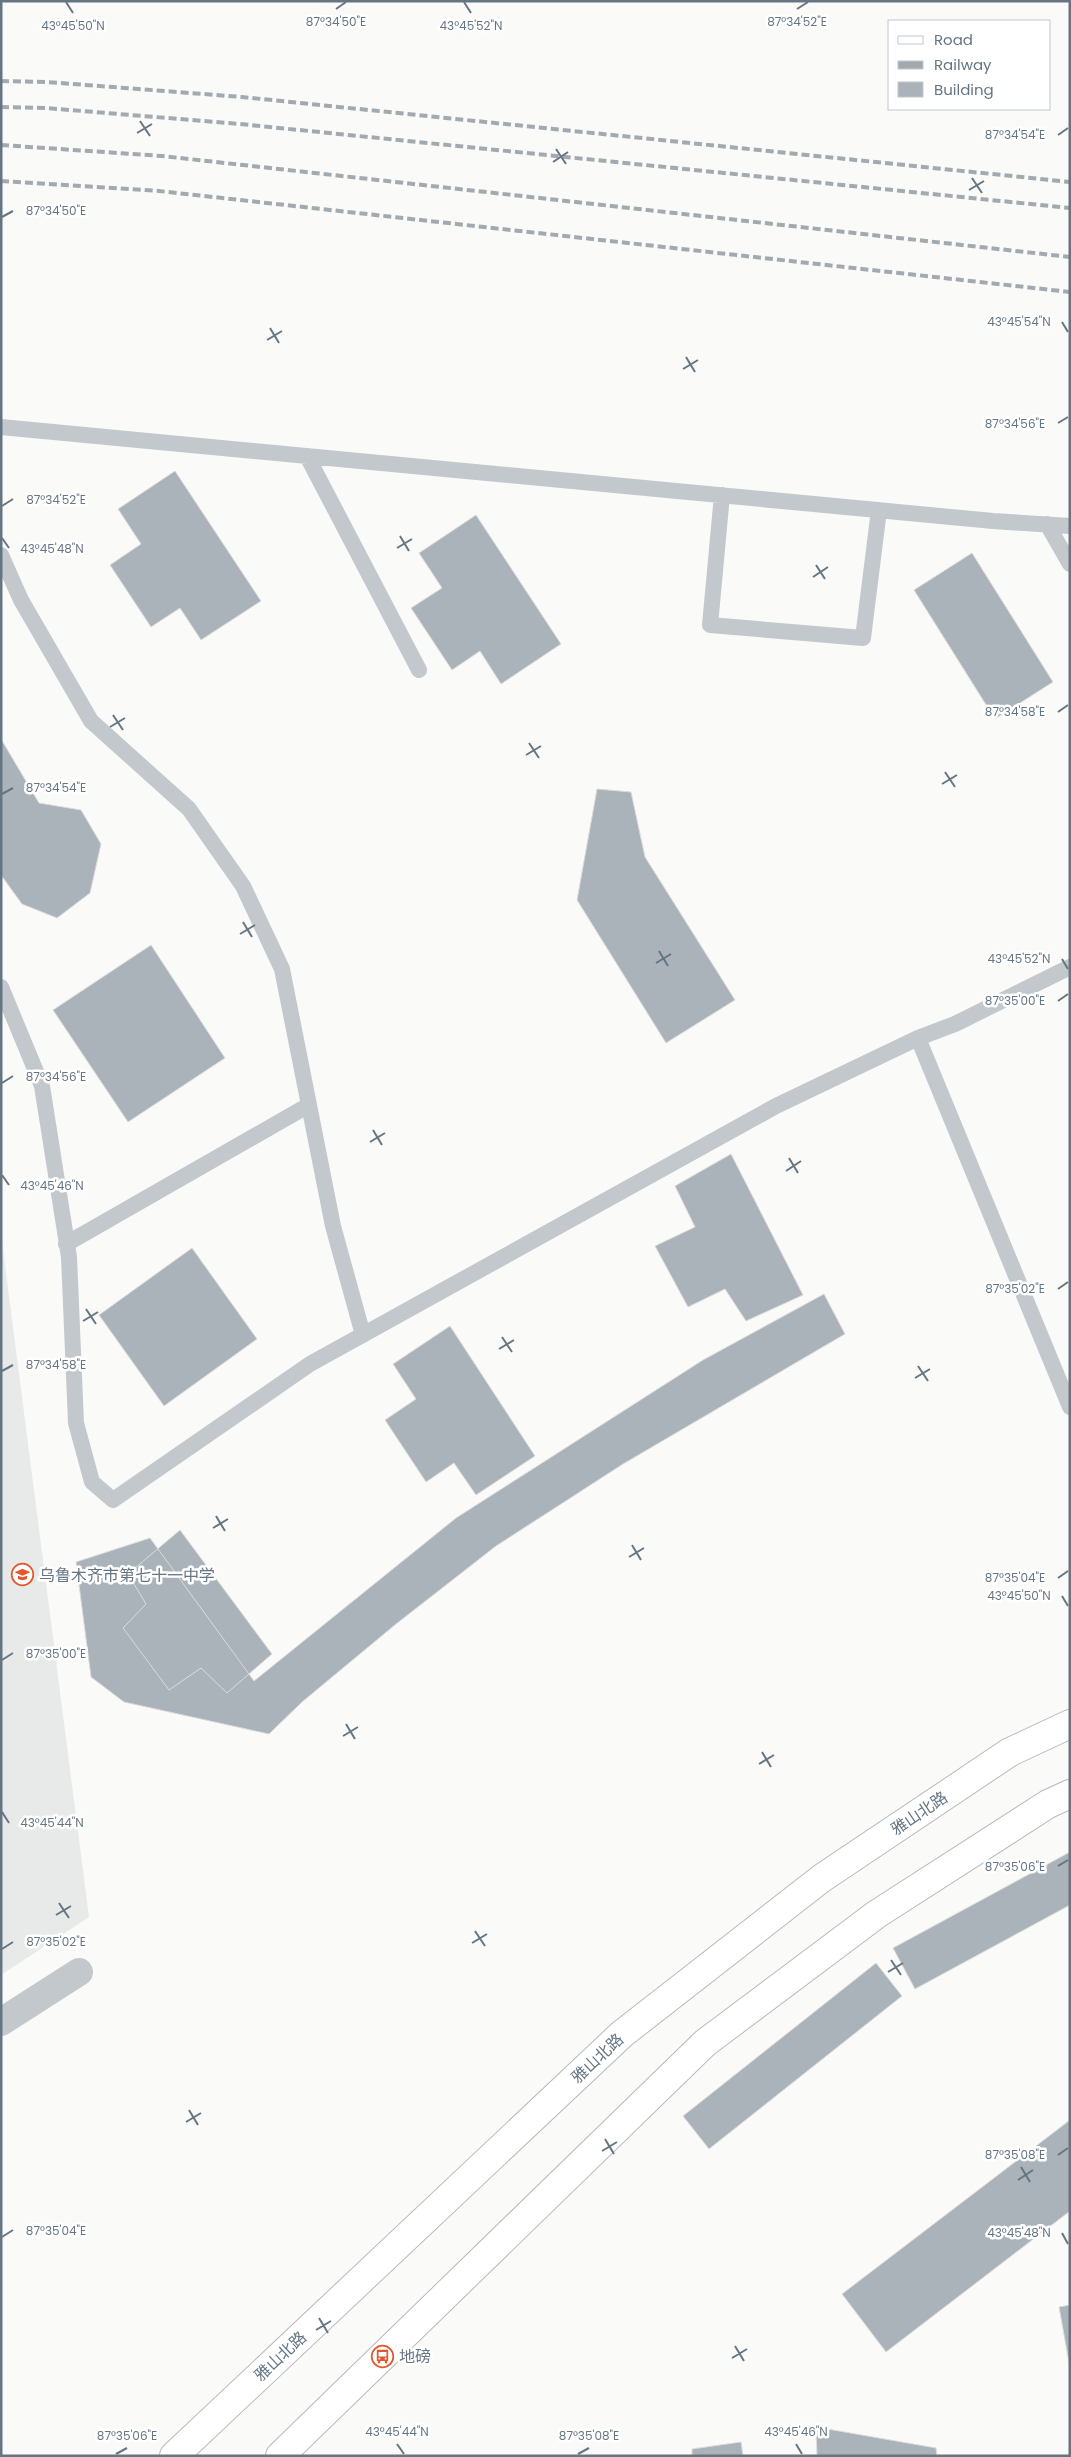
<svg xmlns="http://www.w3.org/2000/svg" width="1071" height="2457" viewBox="0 0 1071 2457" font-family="Poppins,'Noto Sans SC',sans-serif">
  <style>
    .built { fill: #e8e9e9 }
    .building { fill: #aab3b9; stroke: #dcdcda }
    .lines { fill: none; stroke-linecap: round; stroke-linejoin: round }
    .primary-casing { stroke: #b5babe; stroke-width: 30 }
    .service { stroke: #c3c8cc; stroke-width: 16 }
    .minor { stroke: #c3c8cc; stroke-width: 28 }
    .primary { stroke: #fff; stroke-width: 28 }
    .rail { stroke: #a2aab0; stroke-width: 4; stroke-dasharray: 8 4; stroke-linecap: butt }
    .ticks { fill: none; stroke: #657683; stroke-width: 2 }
    .labels { text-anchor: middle; stroke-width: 5; stroke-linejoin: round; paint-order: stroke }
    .poi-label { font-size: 16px; fill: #657683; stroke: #fff; text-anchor: start }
    .street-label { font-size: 16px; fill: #657683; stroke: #fff }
    .ticks-label { font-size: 12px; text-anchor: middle; fill: #657683; stroke: #fff; stroke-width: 5; stroke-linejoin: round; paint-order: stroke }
  </style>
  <rect width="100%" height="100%" fill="#fafaf8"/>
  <!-- built -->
  <path class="built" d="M1,1234L89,1917L1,1975Z"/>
  <!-- building -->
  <path class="building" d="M175,471L261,601L201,640L180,608L151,627L110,565L141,544L118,509Z
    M476,515L561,644L501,684L480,651L452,670L411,608L442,588L419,553Z
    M972,553L1053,682L995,719L914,590Z
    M1,739L39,803L81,810L101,844L90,893L57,918L22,904L1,875Z
    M597,789L631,792L645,857L735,1000L666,1043L577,900Z
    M151,945L225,1058L128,1122L53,1010Z
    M731,1154L803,1295L746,1321L725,1289L688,1307L655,1246L695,1227L675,1186Z
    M192,1248L257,1339L164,1406L99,1315Z
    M824,1294L845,1334L623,1464L496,1546L396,1624L302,1702L269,1734L124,1702L91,1677L76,1562L150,1538L254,1681L456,1518L703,1360Z
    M450,1326L535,1456L476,1495L454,1463L426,1482L385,1420L416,1399L393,1364Z
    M180,1530L272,1654L227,1693L201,1668L169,1690L123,1628L146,1604L128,1574Z
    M1070,1852V1905L915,1989L893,1948Z
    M876,1963L902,1996L709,2149L683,2116Z
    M1070,2120V2211L886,2352L842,2294Z
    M1070,2305V2368L1059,2307Z
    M816,2427L936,2448L937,2456H817Z
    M741,2442L743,2456H692V2449Z"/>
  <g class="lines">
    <defs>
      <path id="primary" d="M174,2456L622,2034L822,1878L1010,1752L1070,1724
        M280,2456L705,2043L877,1914L1048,1804L1070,1794"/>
    </defs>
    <!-- primary casing -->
    <use href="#primary" class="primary-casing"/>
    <!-- service -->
    <path class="service" d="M1,427L993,521L1070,526
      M307,456L419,670
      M722,495L710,625L863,638L879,510
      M1047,524L1070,564
      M1,555L21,600L91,721L189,809L243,886L282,969L333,1226L363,1335
      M1,987L42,1086L69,1257L76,1423L92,1482L113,1500L310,1364L776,1106L918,1038L955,1024L1070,967
      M918,1038L1070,1407
      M66,1244L309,1105"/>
    <!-- minor -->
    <path class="minor" d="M1,2022L79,1972"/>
    <!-- primary -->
    <use href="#primary" class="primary"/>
    <!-- rail -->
    <path class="rail" d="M1,81L47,82L242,97L1070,182
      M1,107L46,108L240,124L1070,208
      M1,145L162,156L1070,257
      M1,181L159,191L1070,292"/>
  </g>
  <!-- ticks -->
  <path class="ticks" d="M66,2L73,13M464,2L471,13M336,9L346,2M797,9L808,2M140,121L150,136M137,133L152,124M1058,135L1068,128M556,149L566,164M553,162L568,152M972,178L982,193M969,190L984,181M2,217L13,211M1062,322L1068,332M270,328L279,343M267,340L282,331M686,357L695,372M683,369L698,360M1058,423L1068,417M2,506L13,499M400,536L409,551M2,538L9,548M397,548L412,539M816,565L825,579M813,577L828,567M1058,712L1068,705M113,715L123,730M110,727L125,718M529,743L539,758M526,755L541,746M945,772L955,787M942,784L957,775M2,794L13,788M243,922L252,937M240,934L255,925M659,951L668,966M1062,959L1068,969M656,963L671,954M1058,1001L1068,994M2,1083L13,1076M373,1130L382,1145M370,1142L385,1133M789,1158L798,1173M786,1171L801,1161M2,1175L9,1185M1058,1289L1068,1282M86,1309L96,1324M83,1321L98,1312M502,1337L512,1352M499,1349L514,1340M918,1366L928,1381M2,1371L13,1365M915,1378L930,1369M216,1516L225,1531M213,1528L228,1519M632,1545L641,1560M629,1557L644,1548M1058,1578L1068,1571M1062,1596L1068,1606M2,1660L13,1653M346,1724L355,1739M343,1736L358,1727M762,1752L771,1767M759,1764L774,1755M2,1812L9,1823M1058,1866L1068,1860M59,1903L69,1918M56,1915L71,1906M475,1931L485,1946M472,1943L487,1934M2,1949L13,1942M891,1960L901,1975M888,1972L903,1963M189,2110L198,2125M186,2122L201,2113M605,2139L614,2154M602,2151L617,2142M1058,2155L1068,2148M1021,2167L1030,2182M1018,2180L1033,2170M1062,2233L1068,2244M2,2237L13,2230M319,2318L328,2333M316,2330L331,2321M735,2346L744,2361M732,2358L747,2349M397,2444L404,2454M796,2444L802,2454M116,2454L127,2448M578,2454L589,2448"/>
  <!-- icons -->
  <defs>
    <symbol id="school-ring" viewBox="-11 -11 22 22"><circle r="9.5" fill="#fff" stroke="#e4572e" stroke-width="1.5"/><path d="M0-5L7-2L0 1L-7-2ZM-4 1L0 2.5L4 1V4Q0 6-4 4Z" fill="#e4572e"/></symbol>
    <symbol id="bus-ring" viewBox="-11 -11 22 22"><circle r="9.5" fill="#fff" stroke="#e4572e" stroke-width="1.5"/><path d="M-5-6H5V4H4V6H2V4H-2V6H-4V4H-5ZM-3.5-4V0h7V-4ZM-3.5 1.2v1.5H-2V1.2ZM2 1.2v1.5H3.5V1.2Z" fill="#e4572e"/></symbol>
  </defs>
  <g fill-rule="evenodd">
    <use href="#school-ring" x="10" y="1562" width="25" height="25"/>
    <use href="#bus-ring" x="370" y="2344" width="25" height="25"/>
  </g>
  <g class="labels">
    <!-- poi labels -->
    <g class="poi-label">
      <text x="39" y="1581">乌鲁木齐市第七十一中学</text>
      <text x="399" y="2362">地磅</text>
    </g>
    <!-- street labels -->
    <g class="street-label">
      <text transform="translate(919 1813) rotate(-34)" y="6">雅山北路</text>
      <text transform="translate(597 2058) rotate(-43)" y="6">雅山北路</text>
      <text transform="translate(280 2356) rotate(-43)" y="6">雅山北路</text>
    </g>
  </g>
  <g class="ticks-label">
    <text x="336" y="26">87°34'50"E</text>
    <text x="797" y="26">87°34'52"E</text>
    <text x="73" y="30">43°45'50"N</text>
    <text x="471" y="30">43°45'52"N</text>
    <text x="1015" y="139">87°34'54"E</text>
    <text x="56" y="215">87°34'50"E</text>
    <text x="1019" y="326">43°45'54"N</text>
    <text x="1015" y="428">87°34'56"E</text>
    <text x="56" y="504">87°34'52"E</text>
    <text x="52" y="553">43°45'48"N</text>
    <text x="1015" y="716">87°34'58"E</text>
    <text x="56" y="792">87°34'54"E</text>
    <text x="1019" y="963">43°45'52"N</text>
    <text x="1015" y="1005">87°35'00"E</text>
    <text x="56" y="1081">87°34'56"E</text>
    <text x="52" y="1190">43°45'46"N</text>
    <text x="1015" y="1293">87°35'02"E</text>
    <text x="56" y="1369">87°34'58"E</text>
    <text x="1015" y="1582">87°35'04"E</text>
    <text x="1019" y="1600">43°45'50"N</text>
    <text x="56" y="1658">87°35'00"E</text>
    <text x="52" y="1827">43°45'44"N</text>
    <text x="1015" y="1871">87°35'06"E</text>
    <text x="56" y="1946">87°35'02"E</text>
    <text x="1015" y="2159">87°35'08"E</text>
    <text x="56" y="2235">87°35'04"E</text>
    <text x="1019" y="2237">43°45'48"N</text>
    <text x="397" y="2436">43°45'44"N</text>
    <text x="796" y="2436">43°45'46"N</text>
    <text x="127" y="2440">87°35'06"E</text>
    <text x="589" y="2440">87°35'08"E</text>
  </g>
  <!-- border -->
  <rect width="1071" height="2457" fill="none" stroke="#657683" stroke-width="5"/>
  <!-- legend -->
  <rect x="888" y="20" width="162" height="90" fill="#ffffff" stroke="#c1c8cd"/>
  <rect x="898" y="36" width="25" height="8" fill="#ffffff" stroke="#c1c8cd"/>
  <text x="934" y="45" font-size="15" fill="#657683">Road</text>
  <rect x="898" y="61" width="25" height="8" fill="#a2aab0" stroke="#c1c8cd"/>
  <text x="934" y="70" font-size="15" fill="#657683">Railway</text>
  <rect x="898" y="82" width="25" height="15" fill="#aab3b9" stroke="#c1c8cd"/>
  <text x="934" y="95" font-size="15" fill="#657683">Building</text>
</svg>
